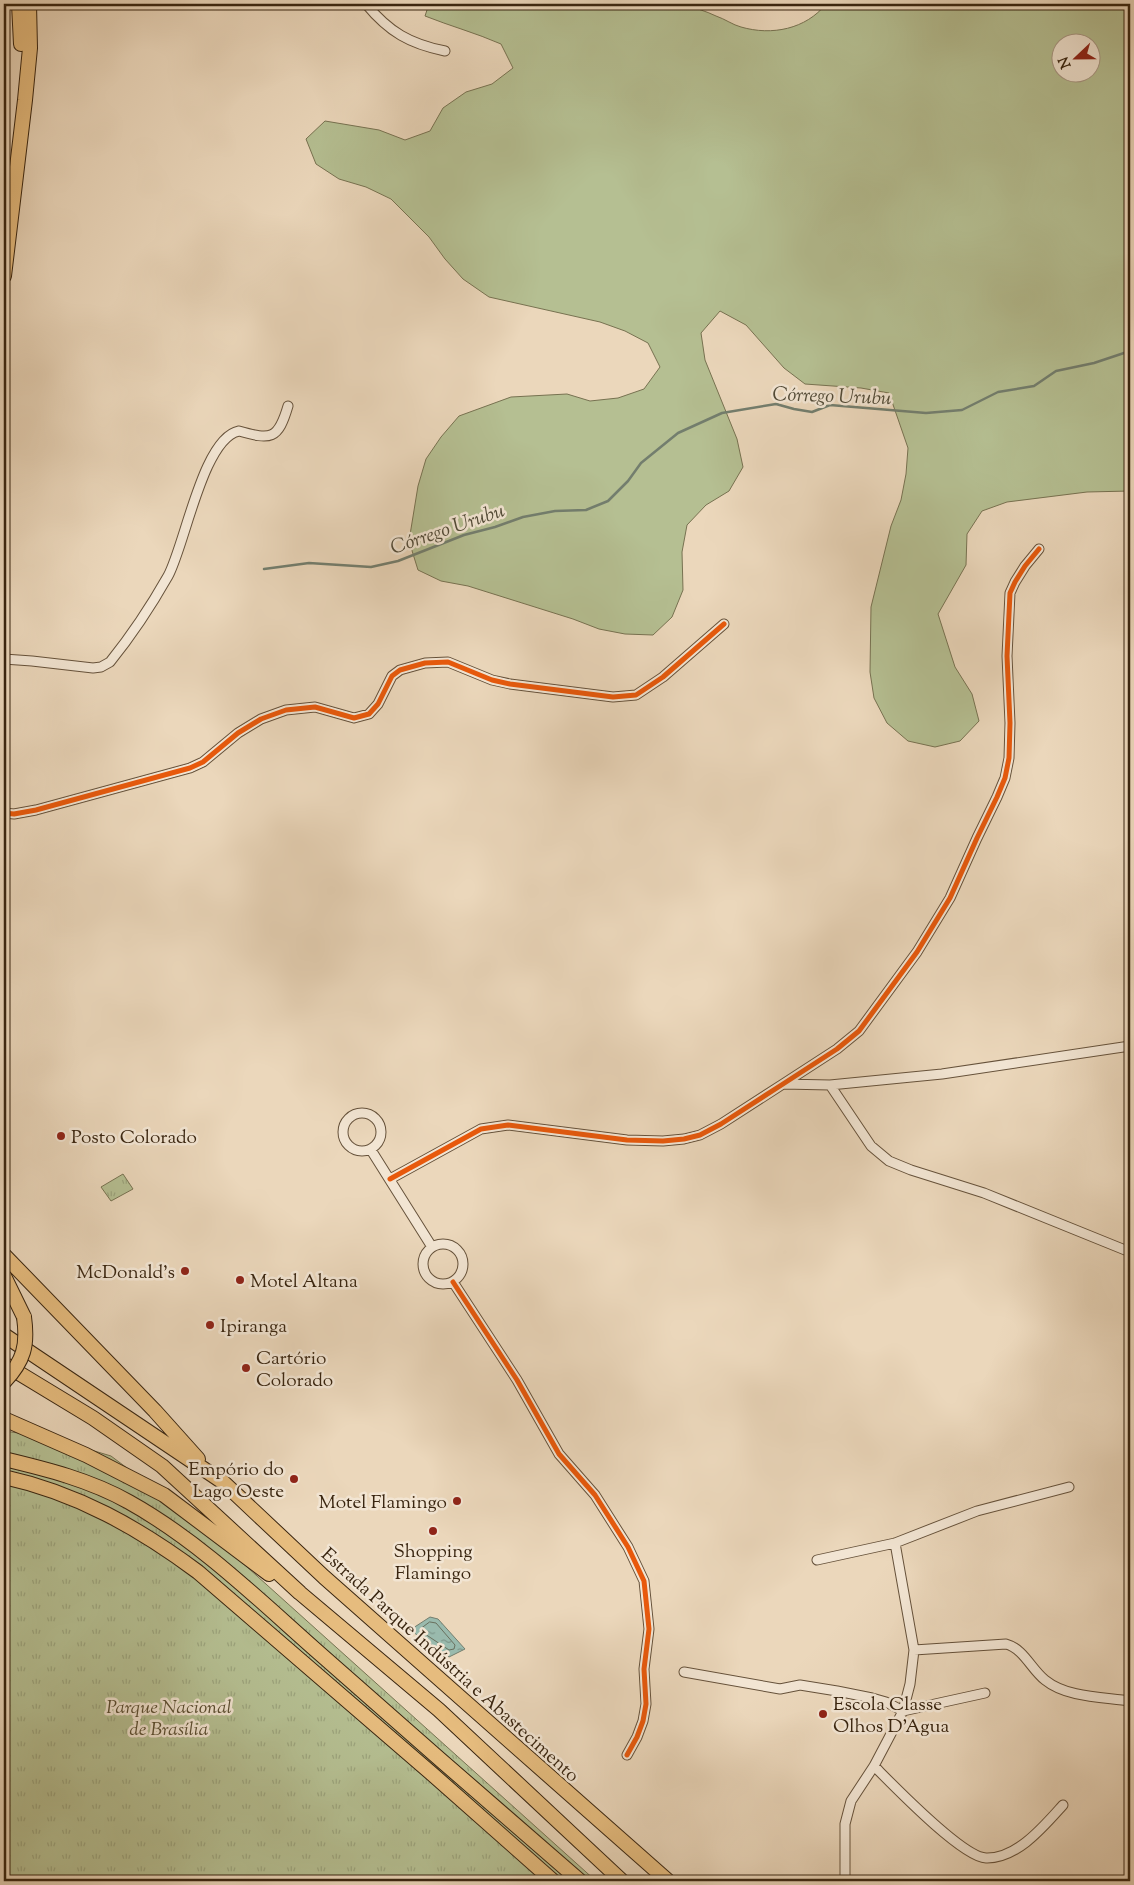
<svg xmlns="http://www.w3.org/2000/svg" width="1134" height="1885" viewBox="0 0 1134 1885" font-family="'Sorts Mill Goudy',serif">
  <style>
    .grass { fill: #b5bf92; stroke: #777251; fill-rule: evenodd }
    .park { fill: url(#park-tufts); stroke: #777251 }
    .water { fill: url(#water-ripples); stroke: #737e6e }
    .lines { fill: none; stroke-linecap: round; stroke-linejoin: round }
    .shore { stroke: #69705e; stroke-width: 1 }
    .stream { stroke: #737e6e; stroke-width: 2.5 }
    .minor-casing { stroke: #66523b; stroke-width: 11 }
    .primary-casing { stroke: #392510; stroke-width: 16 }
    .trunk-casing { stroke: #392510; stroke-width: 16 }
    .minor { stroke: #f2e5d3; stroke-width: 9 }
    .primary { stroke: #e6bc7e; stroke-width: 14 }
    .trunk { stroke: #e6bc7e; stroke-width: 14 }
    .primary-bridge-casing { stroke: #392510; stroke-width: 16; stroke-linecap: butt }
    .primary-bridge { stroke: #e6bc7e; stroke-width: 14 }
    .cycleway-casing { stroke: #f2e5d3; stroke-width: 8 }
    .cycleway { stroke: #e8590c; stroke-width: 5 }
    .poi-dot { fill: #8f2418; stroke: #f2e5d3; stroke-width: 2 }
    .labels { text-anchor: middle; stroke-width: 5; stroke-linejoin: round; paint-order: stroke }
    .poi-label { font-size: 19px; fill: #392510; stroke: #f2e5d3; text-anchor: start }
    .street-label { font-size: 19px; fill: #392510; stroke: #f2e5d3 }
    .park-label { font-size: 19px; font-style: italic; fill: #584c30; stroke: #f2e5d3 }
    .water-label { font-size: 20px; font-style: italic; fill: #514a37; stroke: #f2e5d3 }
  </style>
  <defs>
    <pattern id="park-tufts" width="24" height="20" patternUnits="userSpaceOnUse" patternTransform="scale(1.25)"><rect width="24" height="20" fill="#b5bf92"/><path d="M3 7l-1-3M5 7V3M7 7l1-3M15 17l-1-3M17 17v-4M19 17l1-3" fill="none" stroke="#9ca47d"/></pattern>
    <pattern id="water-ripples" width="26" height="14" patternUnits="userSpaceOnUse" patternTransform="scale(1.25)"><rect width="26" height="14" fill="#99baad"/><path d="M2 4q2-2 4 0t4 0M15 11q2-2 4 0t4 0" fill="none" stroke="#7e978b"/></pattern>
  </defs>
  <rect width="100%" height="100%" fill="#ebd7bb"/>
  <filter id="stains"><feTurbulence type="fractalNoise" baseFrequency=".004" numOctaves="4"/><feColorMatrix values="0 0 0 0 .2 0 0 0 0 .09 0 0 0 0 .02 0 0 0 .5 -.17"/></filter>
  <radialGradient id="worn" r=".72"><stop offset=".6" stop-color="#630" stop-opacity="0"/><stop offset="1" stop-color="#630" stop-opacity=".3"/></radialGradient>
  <!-- grass -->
  <path class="grass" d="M429,4H683C694,8 706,11 716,16C725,19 733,25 741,27C772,36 806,29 826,4H1130V491L1087,492L1007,502L982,511L967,534L966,565L938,614L955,667L972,694L979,721L960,741L935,747L908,741L887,723L874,698L870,672L871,607L891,526L901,500L906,474L908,448L889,393L861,388L805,384L784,368L746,325L720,311L701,333L705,360L737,439L743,467L729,491L706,505L687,525L682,552L683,590L672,617L653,635L625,634L599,629L573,619L468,586L441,581L418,570L409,541L418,486L426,459L441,437L459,416L511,397L567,394L590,401L618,398L644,389L660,367L648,343L625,331L600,322L489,297L463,279L445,259L429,237L391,199L366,187L339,179L316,164L306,139L325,121L379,130L405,140L430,131L443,108L466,92L492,84L513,68L501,44C476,33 450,26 425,16ZM1062,42H1092V72H1062Z"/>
  <!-- park -->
  <path class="park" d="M123,1174L133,1189L111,1201L101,1187Z
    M4,1431L48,1437L111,1456L187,1513L596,1881H4Z"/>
  <!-- water -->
  <path class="water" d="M430,1617L438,1619L465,1649L449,1657L410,1630Z"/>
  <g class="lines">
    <!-- shore -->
    <path class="shore" d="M430,1622L436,1623L455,1645L454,1649L449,1650L422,1632V1628Z"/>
    <!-- stream -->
    <path class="stream" d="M264,569L309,563L371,567L398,561L464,535L495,527L523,517L555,511L586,510L608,501L628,481L641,463L678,433L722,413L776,404L794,409L812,412L830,405L926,413L962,410L998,392L1034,386L1056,371L1094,363L1130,351"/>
    <defs>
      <path id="minor" d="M366,4C389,32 410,44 445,51
        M4,659L32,661L93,668L101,667L110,662C131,636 151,606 168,576C185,545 203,438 239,431C271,440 278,440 288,406
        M4,813L14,814L36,810L190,768L203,762L238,733L261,719L286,710L315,707L354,718L369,714L378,704L392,676L400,670L425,663L448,662L492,680L510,684L613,697L636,695L663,677L724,624
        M783,1084L830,1085L942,1074L1130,1046
        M830,1085L871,1146L889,1161L911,1170L984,1193L1130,1252
        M343 1132a19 19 0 1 1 38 0a19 19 0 1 1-38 0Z
        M371,1150L432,1247
        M390,1179L481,1129L508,1125L627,1140L663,1141L684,1139L700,1135L721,1124L783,1084L837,1049L859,1031L917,952L950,898L977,838L997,797L1005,778L1009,758L1010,723L1007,656L1010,593L1015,582L1025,566L1039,549
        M423 1264a20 20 0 1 1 40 0a20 20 0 1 1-40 0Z
        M453,1282L517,1380L559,1454L595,1495L628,1547L644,1581L649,1629L644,1669L646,1704L643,1721L637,1737L627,1755
        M817,1560L895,1543L977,1511L1069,1487
        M914,1650L1006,1644C1024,1649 1031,1669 1045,1680C1067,1698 1104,1697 1130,1701
        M684,1672L780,1689L800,1685L837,1691L872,1698L886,1702L903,1711L985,1693
        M874,1766C893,1785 962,1857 986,1858C1017,1859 1044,1826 1063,1805
        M845,1881V1824L851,1801L874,1766L903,1711L910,1684L914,1650L895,1543"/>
      <path id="primary" d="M19,4L21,44
        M4,276L25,100L30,48L29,4
        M4,1276L24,1317
        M4,1459C46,1469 90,1480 129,1502C199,1541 258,1599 318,1652C405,1729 492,1805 580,1881
        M4,1477C77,1493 139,1528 198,1572L431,1773L553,1881"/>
      <path id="trunk" d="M4,1255L155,1411L198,1459
        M4,1335L223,1482L324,1577L668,1881
        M4,1364L93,1418L162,1466L300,1593L439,1710L622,1881
        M4,1419L86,1455L164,1495L269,1574"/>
    </defs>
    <!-- minor casing -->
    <use href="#minor" class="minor-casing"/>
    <!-- primary casing -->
    <use href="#primary" class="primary-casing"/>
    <!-- trunk casing -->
    <use href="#trunk" class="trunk-casing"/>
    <!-- minor -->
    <use href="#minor" class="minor"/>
    <!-- primary -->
    <use href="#primary" class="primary"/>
    <!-- trunk -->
    <use href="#trunk" class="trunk"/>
    <defs>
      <path id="primary-bridge" d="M4,1382C24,1361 28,1345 24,1317"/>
    </defs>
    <!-- primary-bridge casing -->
    <use href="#primary-bridge" class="primary-bridge-casing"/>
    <!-- primary-bridge -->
    <use href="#primary-bridge" class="primary-bridge"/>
    <defs>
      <path id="cycleway" d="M4,813L14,814L36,810L190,768L203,762L238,733L261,719L286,710L315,707L354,718L369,714L378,704L392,676L400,670L425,663L448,662L492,680L510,684L613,697L636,695L663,677L724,624
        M390,1179L481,1129L508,1125L627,1140L663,1141L684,1139L700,1135L721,1124L783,1084L837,1049L859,1031L917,952L950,898L977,838L997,797L1005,778L1009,758L1010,723L1007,656L1010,593L1015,582L1025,566L1039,549
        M453,1282L517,1380L559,1454L595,1495L628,1547L644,1581L649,1629L644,1669L646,1704L643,1721L637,1737L627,1755"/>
    </defs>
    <!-- cycleway casing -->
    <use href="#cycleway" class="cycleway-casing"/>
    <!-- cycleway -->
    <use href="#cycleway" class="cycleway"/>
  </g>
  <!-- markers -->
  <g class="poi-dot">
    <circle cx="61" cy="1136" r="5"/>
    <circle cx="185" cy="1271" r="5"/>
    <circle cx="240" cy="1280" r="5"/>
    <circle cx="210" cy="1325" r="5"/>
    <circle cx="246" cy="1368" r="5"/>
    <circle cx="294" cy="1479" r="5"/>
    <circle cx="457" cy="1501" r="5"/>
    <circle cx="433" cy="1531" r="5"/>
    <circle cx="823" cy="1714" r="5"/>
  </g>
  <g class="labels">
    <!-- poi labels -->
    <g class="poi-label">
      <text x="71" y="1143">Posto Colorado</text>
      <text x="175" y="1278" text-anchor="end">McDonald's</text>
      <text x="250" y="1287">Motel Altana</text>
      <text x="220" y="1332">Ipiranga</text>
      <text x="256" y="1364">Cartório<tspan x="256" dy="22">Colorado</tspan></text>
      <text x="284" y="1475" text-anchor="end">Empório do<tspan x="284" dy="22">Lago Oeste</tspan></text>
      <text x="447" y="1508" text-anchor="end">Motel Flamingo</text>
      <text x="433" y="1557" text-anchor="middle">Shopping<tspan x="433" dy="22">Flamingo</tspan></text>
      <text x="833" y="1710">Escola Classe<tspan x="833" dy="22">Olhos D'Agua</tspan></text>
    </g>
    <!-- street labels -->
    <g class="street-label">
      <text transform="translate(451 1664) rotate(42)" y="7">Estrada Parque Indústria e Abastecimento</text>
    </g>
    <!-- park labels -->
    <g class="park-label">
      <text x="169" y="1713">Parque Nacional<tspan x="169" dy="22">de Brasília</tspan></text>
    </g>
    <!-- water labels -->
    <g class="water-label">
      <text transform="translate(832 395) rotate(2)" y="7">Córrego Urubu</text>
      <text transform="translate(447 528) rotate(-19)" y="7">Córrego Urubu</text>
    </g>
  </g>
  <!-- margin -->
  <rect width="1134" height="1885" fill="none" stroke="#ebd7bb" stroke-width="20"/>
  <rect x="5" y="5" width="1124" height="1875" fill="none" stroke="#392510" stroke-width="2.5"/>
  <rect x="10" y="10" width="1114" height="1865" fill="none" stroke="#392510"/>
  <!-- north arrow -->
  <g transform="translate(1076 58) rotate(248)"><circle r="24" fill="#f2e5d3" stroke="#a89885"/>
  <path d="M0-4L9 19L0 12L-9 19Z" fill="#8f2418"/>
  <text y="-8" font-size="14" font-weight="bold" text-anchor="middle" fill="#392510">N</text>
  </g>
  <rect width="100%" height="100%" filter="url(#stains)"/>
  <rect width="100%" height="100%" fill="url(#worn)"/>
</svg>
